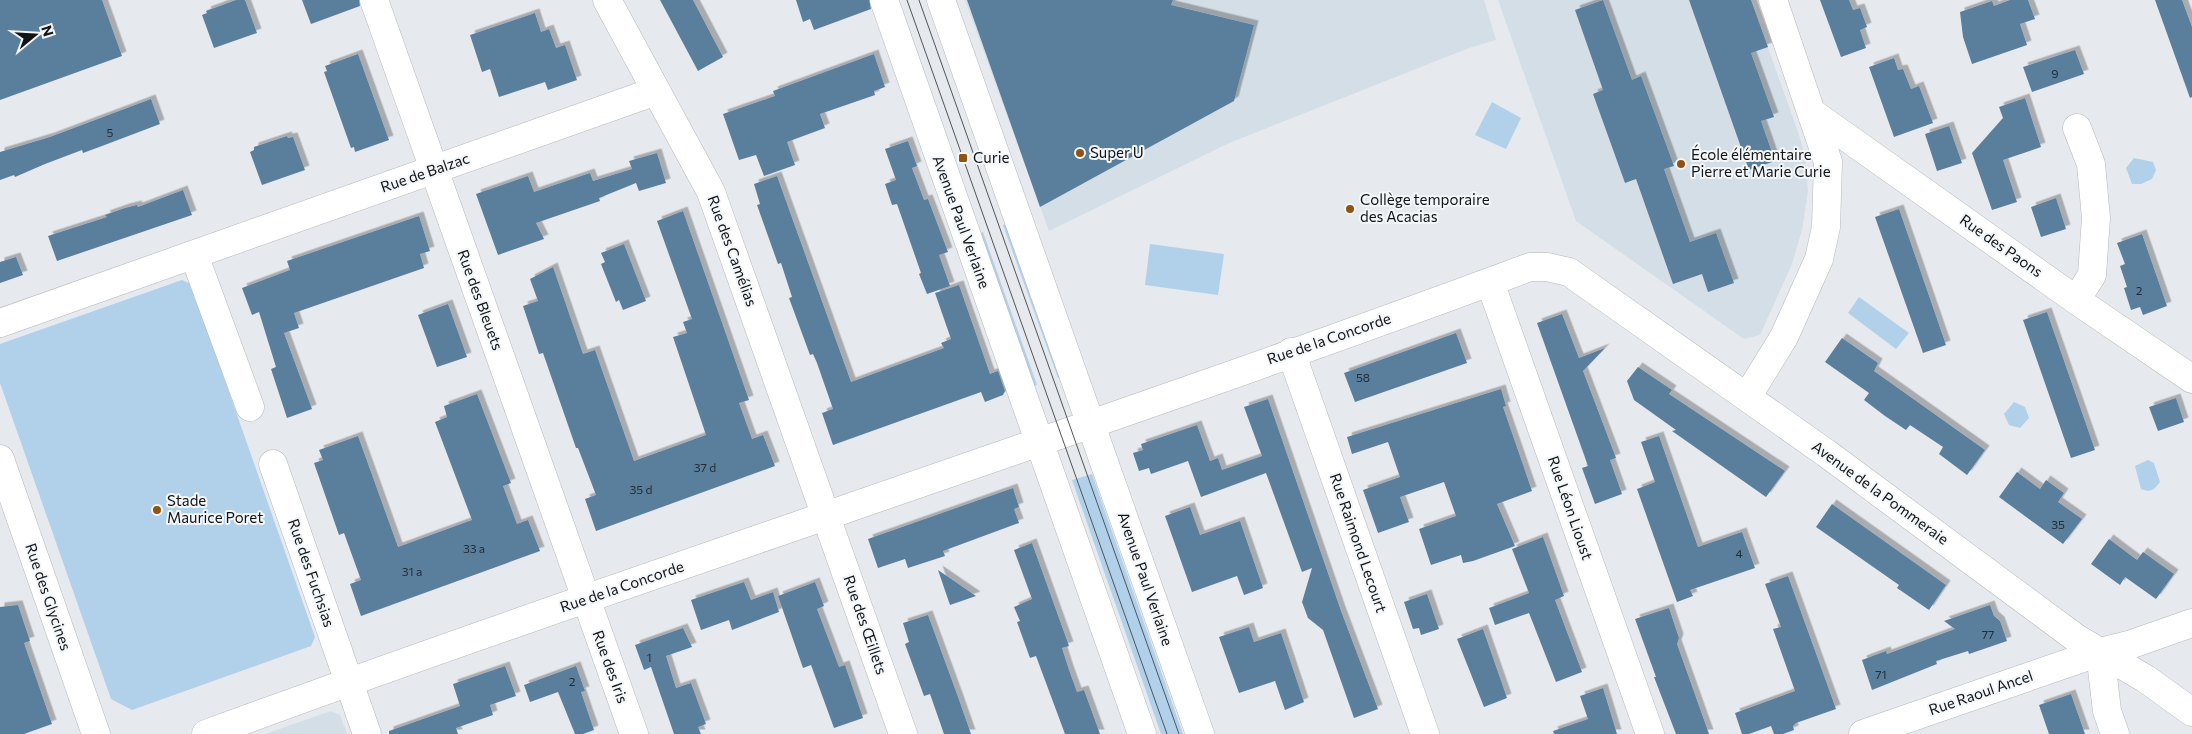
<svg xmlns="http://www.w3.org/2000/svg" width="2192" height="734" viewBox="0 0 2192 734" font-family="Commissioner,sans-serif">
  <style>
    .built { fill: #d4dee7 }
    .green { fill: #b1d1eb }
    .building { fill: #5a7f9d; filter: url(#shadow) }
    .lines { fill: none; stroke-linecap: round; stroke-linejoin: round }
    .minor-casing { stroke: #b5b9bc; stroke-width: 29 }
    .minor { stroke: #fff; stroke-width: 28 }
    .tram { stroke: #525456; stroke-width: 1 }
    .poi-dot { fill: #8f5411; stroke: #f3f7fa; stroke-width: 2 }
    .labels { text-anchor: middle; stroke-width: 4; stroke-linejoin: round; paint-order: stroke }
    .number-label { font-size: 12px; fill: #232e36 }
    .poi-label { font-size: 15px; fill: #111314; stroke: #f3f7fa; text-anchor: start }
    .street-label { font-size: 15px; fill: #111314; stroke: #f3f7fa }
  </style>
  <defs>
    <filter id="shadow"><feDropShadow dx="4.5" dy="-4.5" stdDeviation="0" flood-color="#0004"/></filter>
  </defs>
  <rect width="100%" height="100%" fill="#e6e9ed"/>
  <!-- built -->
  <path class="built" d="M965,0H1484L1496,40L1469,48L1229,143L1049,231Z
    M1498,0H1751L1799,135L1805,155L1808,191L1802,230L1792,264L1760,335L1744,339L1576,221Z
    M331,711L340,715L347,734H265Z"/>
  <!-- green -->
  <path class="green" d="M1492,102L1521,118L1506,149L1475,135Z
    M2134,158L2153,162L2156,170L2152,179L2141,184H2132L2126,168Z
    M1013,221L1067,375L1058,378L1003,225Z
    M983,232L1037,385L1027,389L973,236Z
    M1150,244L1224,254L1218,295L1145,285Z
    M182,280L191,284L315,637L311,646L132,710L111,699L0,383V344Z
    M1859,297L1909,333L1896,349L1848,313Z
    M2014,402L2025,407L2029,418L2020,428L2009,425L2004,414Z
    M2148,460L2154,463L2160,482C2154,490 2151,493 2141,489L2135,466Z
    M1092,474L1183,734H1161L1072,480Z"/>
  <!-- building -->
  <path class="building" d="M0,0H102L122,56L0,100Z
    M236,0H245L257,33L214,48L202,15L207,13L206,11Z
    M302,0H359L360,6L311,24Z
    M660,0H693L723,57L698,71Z
    M796,0H869L871,9L814,30L810,19L803,22Z
    M967,0H1173L1171,5L1254,25L1234,101L1040,207Z
    M1603,0L1632,80L1641,76L1674,166L1664,169L1690,242L1716,233L1734,283L1708,292L1702,274L1673,284L1636,179L1625,183L1593,94L1603,90L1575,10Z
    M1689,0H1751L1768,47L1751,53L1774,117L1761,121L1775,161L1749,170Z
    M1820,0H1849L1853,10L1860,8L1867,27L1860,30L1866,48L1841,57Z
    M2010,0H2028L2035,19L2020,24L2027,45L1972,64L1963,37L1960,12L1992,1L1994,6Z
    M2155,0H2182L2192,27V97L2190,98Z
    M535,13L541,32L549,29L556,48L565,45L577,80L548,90L545,82L499,97L490,69L482,72L470,35Z
    M2075,50L2084,74L2032,92L2023,67Z
    M358,54L389,140L355,152L354,147L351,148L324,72L327,71L325,66Z
    M874,54L885,87L874,91L875,95L820,114L825,128L787,142L795,165L764,176L756,155L739,160L723,114L775,96L773,91Z
    M1894,58L1898,70L1903,69L1911,89L1919,86L1933,123L1894,137L1869,67Z
    M2025,98L2041,147L2003,160L2017,202L1992,210L1972,153L2003,118L1999,107Z
    M151,99L160,124L102,146L83,153L82,150L45,164L15,177L14,175L0,180V152L50,137Z
    M1949,126L1962,163L1937,171L1925,134Z
    M287,136L288,138L293,137L305,170L262,185L250,152L254,150V147Z
    M908,141L917,166L912,168L924,200L928,199L948,252L939,255L950,286L927,294L919,274L921,273L897,204L892,205L885,184L896,180L885,149Z
    M657,153L666,183L639,191L636,183L599,198L600,201L536,223L544,239L498,255L476,194L528,176L534,192L590,173L593,181L632,169L629,161Z
    M777,176L851,382L944,348L941,343L951,339L935,293L959,285L990,374L998,371L1005,391L1003,395L985,402L981,392L833,445L822,413L833,409L817,363L813,354L810,355L789,298L792,297L781,263L778,264L757,205L760,204L754,184Z
    M183,190L192,215L57,261L48,236L107,217L105,215L125,208L137,205L138,207Z
    M2056,198L2066,229L2041,237L2031,207Z
    M1899,209L1946,345L1923,353L1875,217Z
    M683,211L749,400L739,403L752,439L763,435L775,466L596,531L585,499L596,495L578,448H576L543,353L539,354L523,306L538,301L530,279L553,267L583,354L595,350L634,461L706,435L673,337L687,333L683,322L692,319L657,221Z
    M419,216L430,251L420,254L424,268L294,313L299,328L284,333L312,409L287,418L271,369L276,367L259,312L252,315L242,288L290,270L287,261Z
    M2142,234L2167,306L2143,315L2140,307L2131,310L2124,288L2127,287L2120,266L2125,264L2117,243Z
    M624,244L646,301L623,310L619,300L616,302L601,264L605,262L601,253Z
    M16,257L23,275L0,283V262Z
    M448,304L467,357L437,367L418,315Z
    M2047,312L2095,450L2071,458L2023,320Z
    M1562,314L1579,358L1605,348L1583,371L1616,458L1610,460L1622,494L1595,504L1582,468L1588,466L1537,323Z
    M1456,333L1467,363L1355,402L1344,373Z
    M1842,338L1878,363L1874,371L1985,450L1967,475L1939,454L1943,447L1910,425L1906,430L1885,416L1864,400L1869,393L1825,362Z
    M1638,367L1672,390L1669,394L1785,471L1766,497L1672,431L1676,430L1634,400L1627,381Z
    M1501,389L1506,406L1503,407L1532,491L1497,504L1515,546L1473,561L1463,563L1461,555L1431,565L1419,529L1456,516L1444,482L1400,497L1409,522L1378,533L1363,490L1400,477L1388,442L1352,454L1347,437Z
    M477,394L511,483L503,486L517,524L528,520L540,551L361,616L350,584L361,580L344,533L339,535L314,463L323,460L319,450L358,436L398,547L472,520L435,422L447,417L444,406Z
    M2176,398L2184,422L2158,431L2149,407Z
    M1268,399L1341,611L1378,709L1354,718L1323,630L1308,618L1302,602L1312,568L1302,572L1266,473L1201,497L1188,461L1151,474L1149,468L1139,471L1133,453L1143,450L1141,444L1197,425L1210,461L1218,458L1222,470L1262,456L1244,407Z
    M1659,436L1698,547L1742,532L1755,568L1690,590L1693,596L1677,602L1637,489L1655,482L1641,442Z
    M2017,472L2040,489L2046,480L2064,493L2058,502L2082,519L2063,544L1999,497Z
    M1013,488L1019,507L1014,509L1019,523L943,551L945,556L908,568L905,559L878,568L868,539Z
    M1832,504L1946,585L1929,610L1897,588L1899,585L1816,527Z
    M1190,507L1200,535L1240,521L1263,588L1244,595L1237,576L1192,592L1165,516Z
    M1543,537L1564,596L1555,600L1582,672L1556,682L1529,613L1495,625L1489,608L1529,593L1512,549Z
    M2109,539L2137,560L2143,552L2174,574L2156,599L2125,577L2120,585L2091,564Z
    M1032,543L1069,646L1062,648L1069,670L1077,692L1084,690L1100,734H1065L1036,656L1030,658L1017,622L1020,621L1014,607L1032,599L1014,550Z
    M938,570L976,596L950,605Z
    M1788,576L1836,709L1796,723L1793,726L1794,730L1783,734H1774L1771,726L1749,734H1742L1735,713L1795,691L1773,629L1781,627L1765,584Z
    M744,582L751,600L773,592L779,612L732,630L729,620L701,630L691,600Z
    M815,582L824,606L817,609L839,667L845,665L863,718L834,728L811,665L803,668L778,596Z
    M1427,594L1439,629L1421,635L1419,628L1413,629L1404,602Z
    M18,605L30,641L24,643L52,724L24,734H0V607Z
    M1990,605L1994,616L2000,621L2007,641L1969,654L1968,651L1936,661L1937,664L1872,690L1862,660L1886,651L1887,654L1955,629L1944,621Z
    M1669,608L1679,638L1677,644L1709,734H1676L1654,677H1656L1635,619Z
    M928,615L958,697L971,734H944L930,694L924,696L905,644L909,642L903,623Z
    M1249,627L1254,642L1281,633L1304,702L1285,710L1275,681L1239,693L1219,637Z
    M683,628L692,647L666,656L676,688L691,683L706,724L698,727L701,734H674L651,667L644,670L635,645Z
    M1483,629L1507,698L1484,707L1457,639Z
    M505,666L516,696L490,705L493,715L456,728L458,734H389V731L460,706L453,684Z
    M576,666L585,691L581,692L594,730L583,734H575L558,692L530,702L524,685Z
    M1603,688L1617,734H1554L1553,731L1588,719L1580,696Z
    M2071,694L2085,734H2049L2039,705Z"/>
  <g class="lines">
    <defs>
      <path id="minor" d="M374,0L634,734
        M607,0L711,192L903,734
        M884,0L1142,734
        M941,0L1200,734
        M1811,112L2076,300L2192,379
        M194,255L250,407
        M1490,282L1650,734
        M2076,300L2092,275L2096,218L2091,164L2077,128
        M0,323L656,91
        M1291,352L1425,734
        M1747,397L1784,337L1819,259L1826,227L1828,162L1773,0
        M0,459L96,734
        M273,464L367,734
        M2100,652L2107,711L2115,734
        M206,734C645,573 1091,430 1530,267H1547L1569,272L1826,453L2076,638L2146,679L2192,712
        M1863,734L2100,652L2132,644L2192,623"/>
    </defs>
    <!-- minor casing -->
    <use href="#minor" class="minor-casing"/>
    <!-- minor -->
    <use href="#minor" class="minor"/>
    <!-- tram -->
    <path class="tram" d="M907,0L1167,734
      M919,0L1179,734"/>
  </g>
  <!-- markers -->
  <g class="poi-dot">
    <circle cx="1080" cy="153" r="5"/>
    <rect x="958" y="153" width="10" height="10" rx="2.5"/>
    <circle cx="1681" cy="164" r="5"/>
    <circle cx="1350" cy="209" r="5"/>
    <circle cx="157" cy="510" r="5"/>
  </g>
  <g class="labels">
    <!-- number labels -->
    <g class="number-label">
      <text x="2055" y="78">9</text>
      <text x="110" y="137">5</text>
      <text x="2139" y="295">2</text>
      <text x="1363" y="382">58</text>
      <text x="705" y="472">37 d</text>
      <text x="641" y="494">35 d</text>
      <text x="2058" y="529">35</text>
      <text x="474" y="553">33 a</text>
      <text x="1739" y="558">4</text>
      <text x="412" y="576">31 a</text>
      <text x="1988" y="639">77</text>
      <text x="649" y="662">1</text>
      <text x="1881" y="679">71</text>
      <text x="572" y="686">2</text>
    </g>
    <!-- poi labels -->
    <g class="poi-label">
      <text x="1090" y="158">Super U</text>
      <text x="1691" y="160">École élémentaire<tspan x="1691" dy="17">Pierre et Marie Curie</tspan></text>
      <text x="973" y="163">Curie</text>
      <text x="1360" y="205">Collège temporaire<tspan x="1360" dy="17">des Acacias</tspan></text>
      <text x="167" y="506">Stade<tspan x="167" dy="17">Maurice Poret</tspan></text>
    </g>
    <!-- street labels -->
    <g class="street-label">
      <text transform="translate(425 173) rotate(-19)" y="5">Rue de Balzac</text>
      <text transform="translate(961 222) rotate(70)" y="5">Avenue Paul Verlaine</text>
      <text transform="translate(2001 246) rotate(35)" y="5">Rue des Paons</text>
      <text transform="translate(732 251) rotate(70)" y="5">Rue des Camélias</text>
      <text transform="translate(480 300) rotate(70)" y="5">Rue des Bleuets</text>
      <text transform="translate(1329 339) rotate(-19)" y="5">Rue de la Concorde</text>
      <text transform="translate(1880 493) rotate(36)" y="5">Avenue de la Pommeraie</text>
      <text transform="translate(1570 508) rotate(71)" y="5">Rue Léon Lioust</text>
      <text transform="translate(1358 543) rotate(71)" y="5">Rue Raimond Lecourt</text>
      <text transform="translate(311 573) rotate(71)" y="5">Rue des Fuchsias</text>
      <text transform="translate(1145 579) rotate(71)" y="5">Avenue Paul Verlaine</text>
      <text transform="translate(622 587) rotate(-19)" y="5">Rue de la Concorde</text>
      <text transform="translate(48 597) rotate(71)" y="5">Rue des Glycines</text>
      <text transform="translate(865 625) rotate(71)" y="5">Rue des Œillets</text>
      <text transform="translate(610 667) rotate(70)" y="5">Rue des Iris</text>
      <text transform="translate(1981 693) rotate(-19)" y="5">Rue Raoul Ancel</text>
    </g>
  </g>
  <!-- north arrow -->
  <g transform="translate(35 35) rotate(72)" stroke="#f3f7fa" stroke-width="4" paint-order="stroke">
  <path d="M0-4L9 19L0 12L-9 19Z" fill="#111314"/>
  <text y="-8" font-size="14" font-weight="bold" text-anchor="middle" fill="#111314">N</text>
  </g>
</svg>
